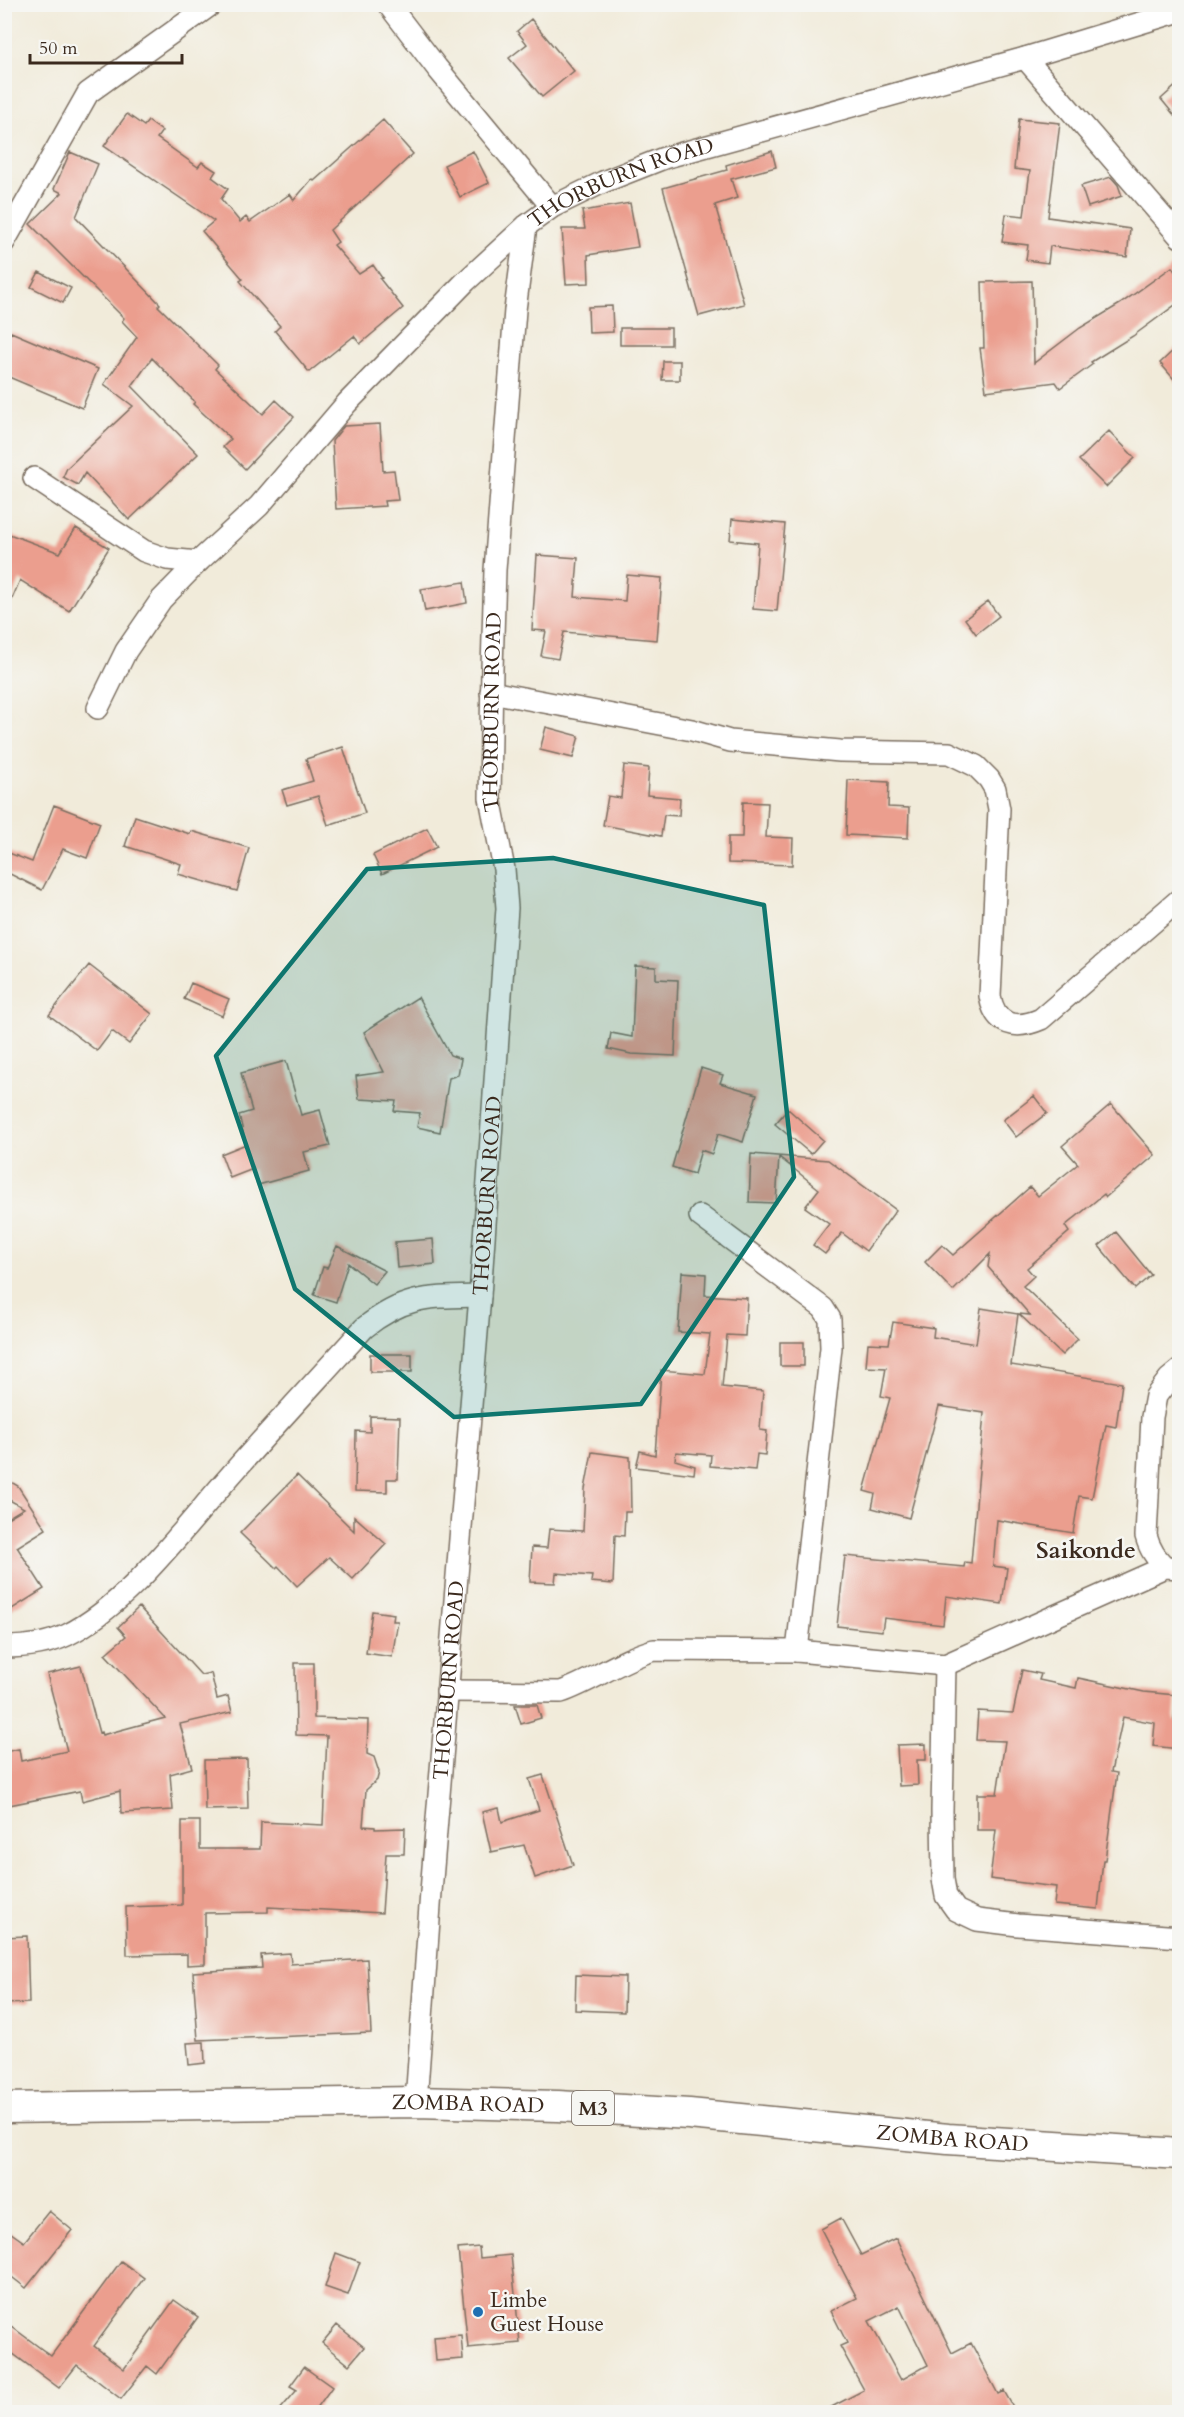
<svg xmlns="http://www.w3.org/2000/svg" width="1184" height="2417" viewBox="0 0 1184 2417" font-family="Cardo,serif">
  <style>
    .building { fill: #eb9e8e; fill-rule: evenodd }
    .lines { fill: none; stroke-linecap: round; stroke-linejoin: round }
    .minor-casing { stroke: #7b6e60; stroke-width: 24 }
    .highway-casing { stroke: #7b6e60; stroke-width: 33 }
    .minor { stroke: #fff; stroke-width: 21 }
    .highway { stroke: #fff; stroke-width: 30 }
    .marked { fill: #0f766e; fill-opacity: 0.2; stroke: #0f766e; stroke-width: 4.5; stroke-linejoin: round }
    .poi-dot { fill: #1f6fb2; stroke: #f6f6f2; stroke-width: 2 }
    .labels { text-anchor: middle; stroke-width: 5; stroke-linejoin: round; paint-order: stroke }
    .shield { fill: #f6f6f2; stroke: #73675e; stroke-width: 1.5 }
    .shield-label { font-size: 20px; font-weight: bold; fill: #3b2a1e }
    .street-label { font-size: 21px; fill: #3b2a1e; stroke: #f6f6f2 }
    .poi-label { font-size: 21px; fill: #3b2a1e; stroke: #f6f6f2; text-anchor: start }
    .quarter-label { font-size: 24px; font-weight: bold; fill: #3b2a1e; stroke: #f6f6f2 }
  </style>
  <rect width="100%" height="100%" fill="#f6f6f2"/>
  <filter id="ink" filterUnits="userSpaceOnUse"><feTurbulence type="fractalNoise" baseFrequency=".0167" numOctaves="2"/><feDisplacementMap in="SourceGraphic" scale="12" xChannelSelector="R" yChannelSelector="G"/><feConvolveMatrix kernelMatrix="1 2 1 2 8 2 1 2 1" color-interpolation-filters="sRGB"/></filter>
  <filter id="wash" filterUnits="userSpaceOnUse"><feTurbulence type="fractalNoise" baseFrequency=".008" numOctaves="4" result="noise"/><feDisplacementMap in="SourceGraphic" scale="24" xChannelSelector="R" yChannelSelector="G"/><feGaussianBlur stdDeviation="1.35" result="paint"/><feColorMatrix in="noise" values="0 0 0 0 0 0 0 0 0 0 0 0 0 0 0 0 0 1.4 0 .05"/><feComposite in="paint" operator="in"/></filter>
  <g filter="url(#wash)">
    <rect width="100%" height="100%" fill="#f1ebda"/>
    <g id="blocks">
      <!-- building -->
      <path class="building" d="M531,19L574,71L542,97L509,58L527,44L517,31Z
        M1179,83V121L1161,99Z
        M127,114L144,126L148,121L162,131L157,138L198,167L202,162L216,171L212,177L228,189L221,199L240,222L246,217L250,222L290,194L294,200L312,179L314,181L383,120L413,154L330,230L338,242L334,245L359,274L373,265L382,278L380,279L403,308L360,344L354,336L309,372L275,331L280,326L240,281L243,279L202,231L214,221L104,146Z
        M1019,119L1060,123L1048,217L1130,229L1127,257L1050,246L1048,263L1026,260L1028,245L1002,242L1006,214L1024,216L1030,171L1014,169Z
        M473,151L489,183L460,197L444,165Z
        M772,151L776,167L731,179L737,198L715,205L744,304L699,316L663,188L727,170L726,165Z
        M70,152L98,164L76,217L160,304L158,306L218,365L215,369L263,414L276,400L294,417L245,469L223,447L231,439L193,404L195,402L152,358L132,386L198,454L129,520L85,473L78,485L63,477L67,468L133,406L104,384L137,337L122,321L124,318L30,224L62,193L54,189Z
        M1111,177L1118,185L1122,196L1088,207L1081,186Z
        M630,203L638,247L588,255L589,283L566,284L562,229H585L582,211Z
        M1172,267L1179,277V302L1133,336L1091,362L1093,364L1060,388L1056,382L986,391L980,348H984L982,282L1032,281L1034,363L1080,328L1120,304Z
        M39,272L71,288L63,303L31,287Z
        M612,306L613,332L589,333L588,307Z
        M620,328H671V345H620Z
        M11,332L98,369L82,408L4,375V346Z
        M1179,345V385L1160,363Z
        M663,361H680V380H662Z
        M380,424L383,471L394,470L398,500L384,501L385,506L336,509L332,441L344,426Z
        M1109,431L1135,458L1106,487L1079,460Z
        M732,519L785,524L777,611L753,609L758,543L730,540Z
        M76,528L109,548L69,611L20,580L4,618V532L60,553Z
        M537,555L578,558L575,597L625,601L627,575L662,578L657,640L564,632L558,659L541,656L546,631L532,630Z
        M464,582L467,603L425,611L421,589Z
        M988,601L999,616L976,634L965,619Z
        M546,727L579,736L573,758L540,750Z
        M343,747L365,813L328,825L318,796L287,805L282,790L313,781L306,759Z
        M624,765L649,768L647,795L680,798L679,816L664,815L661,836L603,825L608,796L621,798Z
        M848,780L889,782L888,807L909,808L908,838L846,835Z
        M743,802L768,803L766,837L793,838L792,865L728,863V837H742Z
        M54,805L100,823L87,858L63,849L42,890L4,871V851L32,862Z
        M135,816L190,834L191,831L249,848L237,891L178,874L181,864L125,846Z
        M427,828L437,847L382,874L373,855Z
        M89,965L152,1014L129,1044L112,1031L97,1051L49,1015Z
        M635,966L656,967V979L678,980L675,1056L631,1054L608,1049L611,1033L632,1037Z
        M191,983L229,999L222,1016L184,999Z
        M418,997L450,1055L461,1059L458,1075L449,1078L440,1132L417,1127L420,1113L394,1111L396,1101L359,1099L356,1076L384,1072L364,1032Z
        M286,1061L301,1115L320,1110L330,1146L304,1152L309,1171L258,1185L253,1169L230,1178L221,1154L246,1144L239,1115L252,1111L241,1073Z
        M701,1068L723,1075L720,1083L757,1094L743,1142L718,1134L712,1154L701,1150L694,1174L672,1167Z
        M1034,1096L1047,1113L1016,1137L1003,1120Z
        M1111,1104L1155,1155L1106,1197L1104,1194L1065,1226L1069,1232L1027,1268L1034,1276L1023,1286L1078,1339L1062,1355L1019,1314L1030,1315L988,1267L990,1254L953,1291L925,1262L942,1245L953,1255L1030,1187L1038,1196L1078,1164L1062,1146Z
        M788,1109L823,1140L811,1154L775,1124Z
        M751,1154L828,1160L896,1210L866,1251L842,1233L825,1254L813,1245L829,1224L805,1207L819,1189L779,1157L776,1203L749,1202Z
        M1116,1232L1151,1275L1135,1289L1099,1246Z
        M433,1239L435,1264L397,1268L395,1242Z
        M337,1246L385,1271L374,1284L348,1263L336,1302L314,1295L323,1267L327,1268Z
        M682,1272L706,1274L705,1295L747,1298L745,1336L727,1335L722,1387L763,1391L760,1430L767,1431L765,1455L757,1454L755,1470L710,1466L711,1455L676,1452L675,1460L695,1466L694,1474L636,1467L640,1451L655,1455L661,1370L705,1374L710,1334L678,1332Z
        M981,1308L1018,1314L1011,1365L1122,1383L1116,1427L1106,1425L1092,1498L1079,1496L1073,1533L997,1520L993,1566L1007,1568L1002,1604L946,1596L943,1625L884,1618L882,1631L837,1626L845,1556L964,1567L965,1562L971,1563L984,1413L939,1406L909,1518L872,1508L875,1494L864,1491L890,1398L881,1396L886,1368L866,1367L868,1343L889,1344L893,1322L934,1328L933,1337L976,1344Z
        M780,1342H804V1366H780Z
        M370,1354H412V1372H370Z
        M370,1416L400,1417L398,1479H387V1492L355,1491L356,1431L370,1432Z
        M592,1452L630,1457L631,1512H625L624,1536L615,1535L613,1584L591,1582L592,1576L556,1573L555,1583L530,1582L532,1547L547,1548L549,1529L583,1531L585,1489Z
        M297,1475L354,1531V1516L386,1544L353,1579L329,1557L297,1586L278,1566L276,1568L240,1533Z
        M4,1478L18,1486L46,1529L17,1547L44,1589L4,1614V1520L24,1508L4,1497Z
        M139,1607L201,1675L211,1673L217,1699L228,1696L232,1712L180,1724L192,1768L170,1774L173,1810L121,1813L120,1791L82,1801L80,1791L4,1806V1752L19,1749L21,1761L67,1751L47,1674L81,1666L99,1733L101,1732L102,1735L165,1718L105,1654L126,1636L118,1627Z
        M372,1611L394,1614L393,1621H398L392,1657L366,1653Z
        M295,1663H314V1718L368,1720L367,1754L374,1757L379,1772L377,1780L366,1790L363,1826L375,1827V1829L405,1828L404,1854H386L382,1913L268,1907V1912L205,1913V1964L187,1965V1954L127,1955L126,1907L182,1905V1821H200V1849H260L261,1822L323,1825L327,1736L296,1735Z
        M1022,1670L1041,1674L1039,1680L1076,1688L1078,1678L1144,1692L1176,1695L1174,1720H1179V1749L1153,1746L1155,1723L1123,1717L1111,1772L1117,1773L1105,1860H1103L1098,1909L1054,1905L1056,1887L990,1879L996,1830H977V1794H997L1005,1741L976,1740L978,1711L1013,1713Z
        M515,1705H537L541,1718L521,1724Z
        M926,1744V1760H917L918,1785L899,1786L897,1745Z
        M247,1759L248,1809L205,1810L204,1760Z
        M543,1775L573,1865L535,1878L524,1845L491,1852L482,1812L499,1808L502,1822L539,1810L529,1779Z
        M27,1936L29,2003L4,2004V1937Z
        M290,1953L291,1964L367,1959L371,2033L198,2040L193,1972L262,1968L261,1955Z
        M576,1975L625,1977L624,2012L575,2010Z
        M204,2042L205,2063L189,2065L187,2043Z
        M49,2211L72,2230L26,2288L4,2271V2228L24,2242Z
        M841,2218L861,2255L896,2238L952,2353L971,2343L998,2394L1004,2391L1016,2412H822L864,2390L840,2346L847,2343L831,2311L857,2298L821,2229ZM899,2306L928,2365L901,2380L869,2321Z
        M479,2247L480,2258L511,2255L520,2343L468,2348L458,2249Z
        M336,2253L360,2262L348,2295L325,2287Z
        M121,2261L144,2278L94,2346L124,2369L174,2300L198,2317L157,2374L147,2366L121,2399L77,2365L59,2388L4,2347V2321L51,2356Z
        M337,2325L364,2347L349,2365L322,2343Z
        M461,2335L463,2359L436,2361L434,2337Z
        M304,2367L332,2387L314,2412H278L297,2390L290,2386Z"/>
    </g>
  </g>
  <g filter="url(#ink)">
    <use href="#blocks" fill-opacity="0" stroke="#7b6e60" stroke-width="1.5"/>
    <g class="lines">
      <defs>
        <g id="minor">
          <path d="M388,4L437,68L552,207"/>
          <path d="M1025,58L1180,237"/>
          <path d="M4,242L88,93L212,4"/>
          <path d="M34,478L144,551L167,559L198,562"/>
          <path d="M491,692L692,730L730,741L840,751L949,753L976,766L989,779L995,789L999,809L990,996C995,1026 1016,1030 1041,1019L1180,899"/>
          <path id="s1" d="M98,708L126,651L161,600L198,562L259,506L347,403L466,281L526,226L552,207L603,182L664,158L1025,58L1180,11"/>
          <path d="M700,1216L823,1308L830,1319L831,1348L797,1651"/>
          <path d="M1165,1567C1156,1558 1150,1550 1146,1536L1152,1417L1156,1396L1169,1379L1180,1370"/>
          <path d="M4,1647C25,1647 48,1644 67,1635C126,1606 180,1533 223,1484C269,1431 317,1380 364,1328C405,1295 430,1297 480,1296"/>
          <path d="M945,1665L942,1811L943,1879L946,1896L956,1910L977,1920L1018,1925L1180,1937"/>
          <path d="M447,1691L561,1692C593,1681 621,1659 654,1650L797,1651L945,1665L1165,1567L1180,1568"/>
          <path id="s2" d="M416,2102L431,1892L480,1296L507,908L504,869L490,798L492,669L495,570L515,310L526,226"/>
        </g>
        <g id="highway">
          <path id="s3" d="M4,2108L416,2102L558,2106L689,2114L948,2139L1180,2154"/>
        </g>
      </defs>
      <!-- minor casing -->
      <use href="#minor" class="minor-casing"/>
      <!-- highway casing -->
      <use href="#highway" class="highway-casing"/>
      <!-- minor -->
      <use href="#minor" class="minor"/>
      <!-- highway -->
      <use href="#highway" class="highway"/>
    </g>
  </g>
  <!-- marked area -->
  <path class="marked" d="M553,858L764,905L794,1177L641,1404L454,1417L295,1289L216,1056L367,869Z"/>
  <!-- markers -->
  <circle class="poi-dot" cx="478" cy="2312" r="6"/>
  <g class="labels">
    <!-- shield labels -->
    <rect class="shield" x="572" y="2091" width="42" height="34" rx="4.5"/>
    <g class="shield-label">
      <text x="593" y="2115">M3</text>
    </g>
    <!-- street labels -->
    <g class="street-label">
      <text dy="7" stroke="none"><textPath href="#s1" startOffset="754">THORBURN ROAD</textPath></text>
      <text dy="7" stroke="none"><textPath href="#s2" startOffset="1395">THORBURN ROAD</textPath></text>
      <text dy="7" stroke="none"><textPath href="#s2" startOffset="909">THORBURN ROAD</textPath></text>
      <text dy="7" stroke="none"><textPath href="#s2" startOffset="423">THORBURN ROAD</textPath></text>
      <text dy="7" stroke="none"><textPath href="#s3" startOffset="464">ZOMBA ROAD</textPath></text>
      <text dy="7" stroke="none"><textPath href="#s3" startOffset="950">ZOMBA ROAD</textPath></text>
    </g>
    <!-- poi labels -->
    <g class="poi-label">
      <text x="490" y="2307">Limbe<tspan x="490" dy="24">Guest House</tspan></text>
    </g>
    <!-- quarter labels -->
    <g class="quarter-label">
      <text x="1086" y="1558">Saikonde</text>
    </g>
  </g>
  <!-- margin -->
  <rect width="1184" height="2417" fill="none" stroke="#f6f6f2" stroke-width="24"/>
  <!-- scale -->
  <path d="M30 54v9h152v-9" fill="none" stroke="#3b2a1e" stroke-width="3"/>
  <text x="39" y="54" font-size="18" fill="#3b2a1e" stroke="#f6f6f2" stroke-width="4.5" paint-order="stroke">50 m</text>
</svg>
